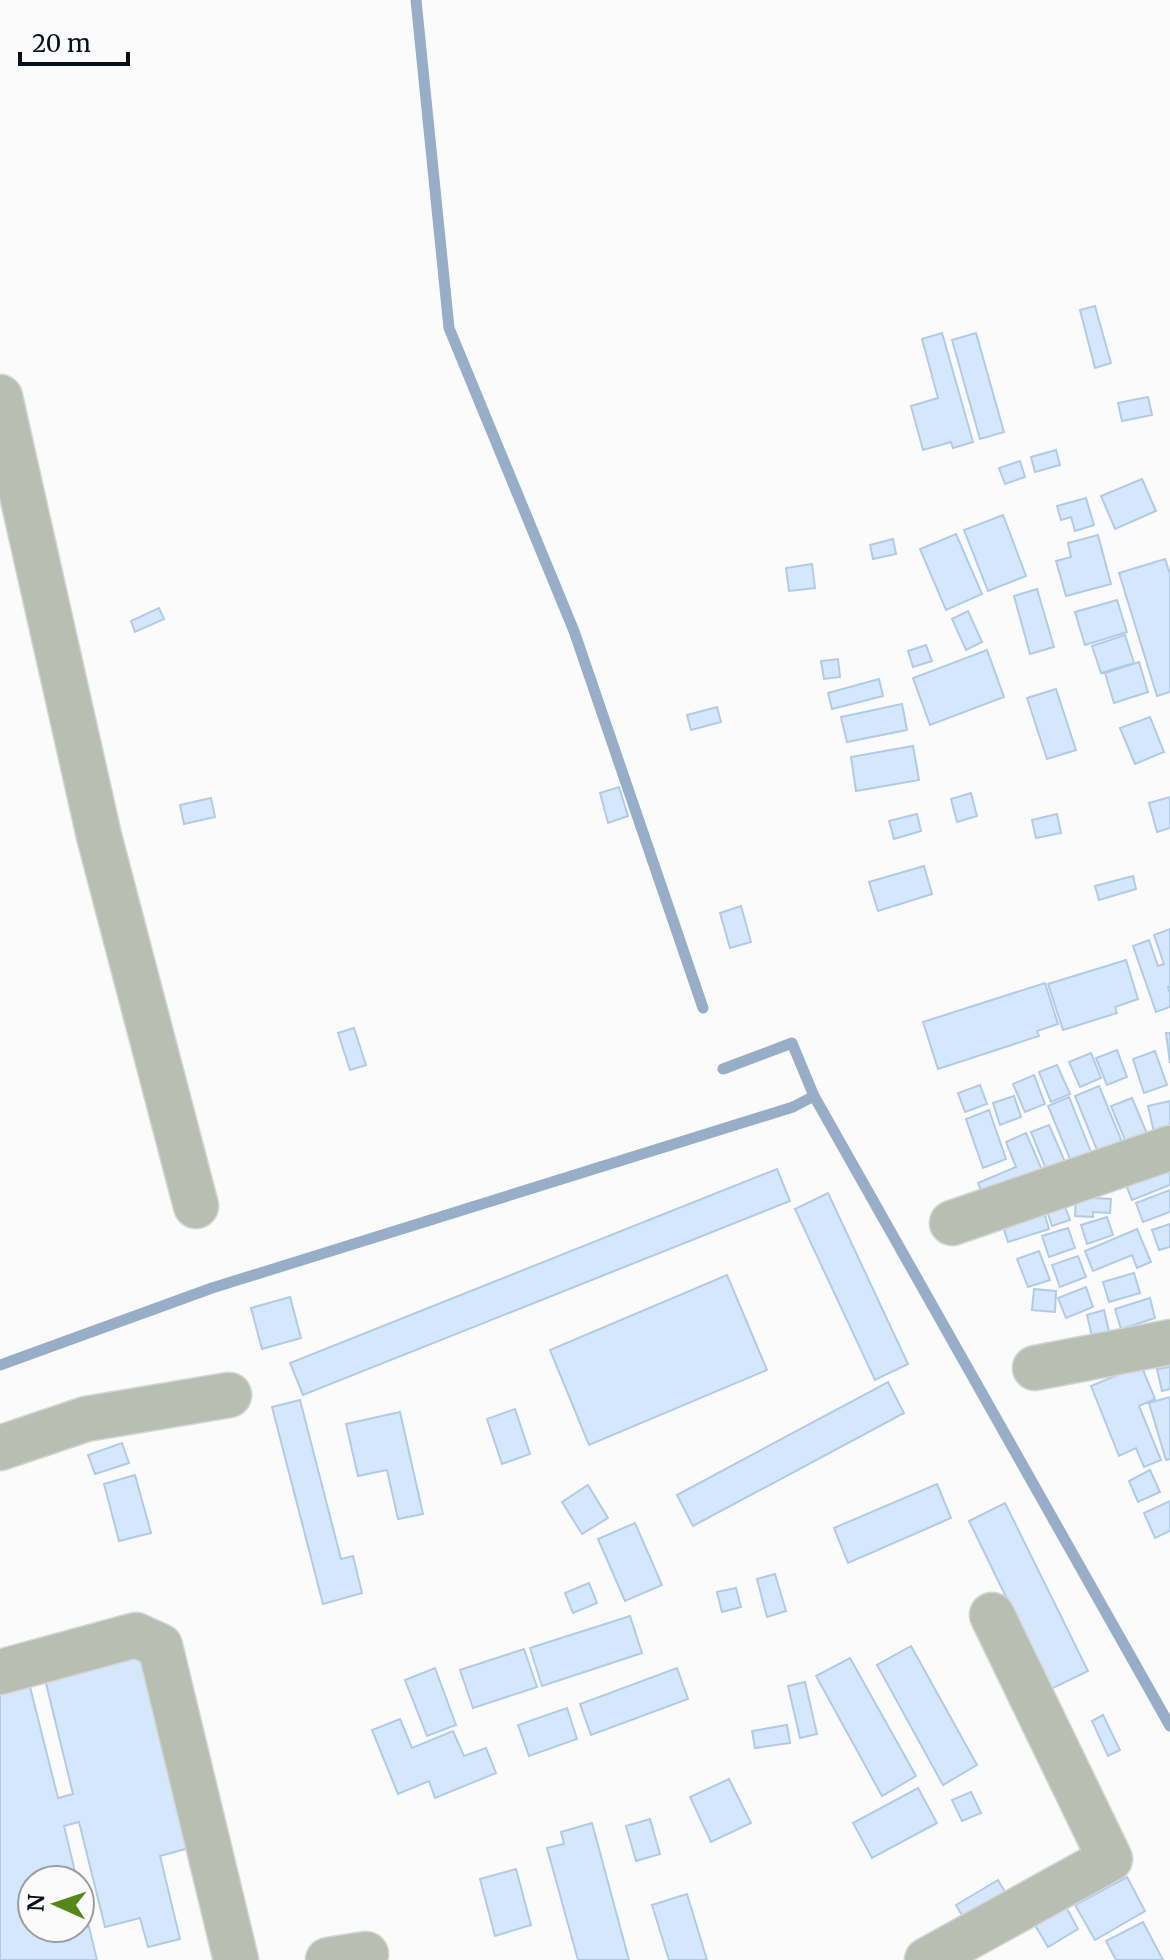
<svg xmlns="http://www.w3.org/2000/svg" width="1170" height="1960" viewBox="0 0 1170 1960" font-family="Merriweather,serif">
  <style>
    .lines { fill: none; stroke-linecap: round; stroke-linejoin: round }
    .stream { stroke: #98aec8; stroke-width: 11 }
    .building { fill: #d5e7fd; stroke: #b1cbe7; stroke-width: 2 }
    .minor-casing { stroke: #d4d5d7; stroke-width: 47 }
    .minor { stroke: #b8bfb2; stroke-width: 44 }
  </style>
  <rect width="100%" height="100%" fill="#fbfbfb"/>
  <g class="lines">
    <!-- stream -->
    <path class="stream" d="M416,0L449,328L574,631L703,1008
      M723,1069L792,1043L814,1096L1170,1726
      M0,1365L212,1288L793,1107L814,1096"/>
  </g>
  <!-- building -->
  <path class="building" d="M1095,306L1111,363L1095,368L1080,310Z
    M942,333L973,442L953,448L951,442L923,450L911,406L938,398L922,339Z
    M976,333L1004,432L980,439L952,340Z
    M1148,397L1152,415L1122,421L1118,403Z
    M1056,450L1060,465L1035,472L1031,457Z
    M1020,461L1025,477L1005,484L999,468Z
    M1142,479L1156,511L1115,529L1101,496Z
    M1086,498L1094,525L1075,531L1071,517L1061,520L1057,506Z
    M1003,515L1026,576L988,591L964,530Z
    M956,534L982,594L946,610L920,549Z
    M1098,535L1111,584L1066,596L1056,561L1071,557L1068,543Z
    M893,539L896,554L873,559L870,545Z
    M1165,559L1170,574V692L1157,696L1119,573Z
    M812,564L815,588L789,591L786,568Z
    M1037,589L1054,647L1030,654L1014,596Z
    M1117,600L1127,632L1085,645L1075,612Z
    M159,608L164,619L135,632L131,621Z
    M968,611L982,642L966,650L952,619Z
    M1125,635L1134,663L1101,673L1092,646Z
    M926,645L932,661L913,667L908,651Z
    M987,650L1004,697L930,725L913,678Z
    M838,659L840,677L824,679L821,661Z
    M1139,662L1148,692L1114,703L1105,673Z
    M879,679L883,696L832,709L828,693Z
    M1056,689L1076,750L1047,759L1027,698Z
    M902,704L907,730L847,742L841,717Z
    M717,707L721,722L691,730L687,715Z
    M1150,717L1164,752L1135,764L1120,728Z
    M913,746L919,780L856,791L851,757Z
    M619,787L628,816L608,823L600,793Z
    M971,793L977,816L957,822L951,799Z
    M1170,797V828L1157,832L1149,803Z
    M211,798L215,817L184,824L180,805Z
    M917,814L921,831L894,839L889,821Z
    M1057,814L1061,833L1036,838L1032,820Z
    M924,866L932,894L878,911L869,882Z
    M1133,876L1136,889L1099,900L1095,886Z
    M741,906L751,942L730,948L720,913Z
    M1170,929V987H1168L1170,994V1007L1156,1012L1133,946L1149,940L1158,966L1164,964L1154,935Z
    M1126,960L1138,999L1115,1007L1117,1013L1063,1030L1048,984Z
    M1045,983L1058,1024L1037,1031L1039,1036L938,1069L923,1022Z
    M354,1028L366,1065L350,1070L338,1033Z
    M1166,1033H1170V1063Z
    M1117,1050L1127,1077L1107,1085L1096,1058Z
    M1155,1051L1167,1085L1144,1093L1133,1059Z
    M1091,1053L1101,1078L1080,1087L1069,1062Z
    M1057,1065L1070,1094L1051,1102L1039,1072Z
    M1034,1075L1045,1104L1025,1112L1013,1084Z
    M980,1085L987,1104L965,1112L958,1093Z
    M1099,1086L1125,1149L1101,1160L1075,1096Z
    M1014,1096L1021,1117L1000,1125L993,1103Z
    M1069,1097L1095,1162L1075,1171L1048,1106Z
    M1132,1098L1148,1136L1127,1145L1111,1106Z
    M1170,1101V1134L1155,1137L1148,1106Z
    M989,1110L1006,1159L983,1168L966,1119Z
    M1049,1125L1069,1171L1050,1179L1031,1132Z
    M1026,1133L1045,1177L986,1202L978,1183L1016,1167L1006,1142Z
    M1170,1162V1185L1132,1200L1124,1180Z
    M777,1169L790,1201L303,1395L290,1363Z
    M1170,1190V1212L1143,1222L1136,1203Z
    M828,1193L908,1364L875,1380L795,1209Z
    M1076,1197L1111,1199L1110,1213L1093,1212V1217L1075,1216Z
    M1063,1202L1070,1220L1052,1226L1046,1208Z
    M1044,1212L1049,1229L1008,1242L1003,1226Z
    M1107,1217L1113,1235L1087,1244L1081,1225Z
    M1170,1224V1247L1159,1250L1152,1230Z
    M1068,1228L1075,1248L1049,1257L1042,1236Z
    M1137,1229L1151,1262L1137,1268L1132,1255L1093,1271L1085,1251Z
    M1039,1251L1050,1280L1028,1287L1017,1259Z
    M1078,1256L1086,1277L1060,1287L1052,1265Z
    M1134,1273L1140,1293L1109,1302L1103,1282Z
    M727,1275L767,1370L589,1445L550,1350Z
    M1086,1287L1093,1307L1066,1318L1058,1298Z
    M1034,1289L1056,1291L1055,1312L1032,1310Z
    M290,1297L301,1338L262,1349L251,1308Z
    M1150,1298L1155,1318L1121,1329L1115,1309Z
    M1104,1310L1109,1331L1092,1336L1087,1315Z
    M1141,1365L1155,1399L1139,1406L1161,1460L1144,1467L1136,1448L1119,1456L1091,1386Z
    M1170,1367V1389L1162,1391L1157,1369Z
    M888,1382L904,1413L693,1526L677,1495Z
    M1170,1397V1459L1166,1460L1149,1403Z
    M300,1400L341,1559L353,1556L362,1593L323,1604L272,1407Z
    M515,1409L530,1454L502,1464L487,1419Z
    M400,1412L423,1514L398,1519L387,1470L358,1476L346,1424Z
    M122,1443L129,1463L95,1474L88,1455Z
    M1150,1470L1160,1492L1138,1502L1129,1481Z
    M135,1475L151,1533L119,1541L104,1484Z
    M937,1484L951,1518L848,1563L834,1528Z
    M588,1485L608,1518L582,1534L562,1502Z
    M1170,1501V1531L1155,1538L1144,1513Z
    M1005,1503L1088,1671L1051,1689L969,1521Z
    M635,1523L662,1585L625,1601L598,1539Z
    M775,1574L786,1611L767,1617L757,1579Z
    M589,1583L597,1603L573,1613L565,1593Z
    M736,1588L741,1607L722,1612L717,1592Z
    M630,1616L642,1653L542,1686L530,1648Z
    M911,1646L977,1765L943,1785L877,1665Z
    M140,1647L189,1848L160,1856L180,1939L148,1947L140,1918L105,1927L79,1822L64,1826L77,1880H32V1928H80V1890L97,1960H0V1682L27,1675L58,1798L73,1794L43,1671Z
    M524,1649L537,1687L473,1708L460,1670Z
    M850,1658L916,1776L882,1796L816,1676Z
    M435,1668L456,1725L427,1736L405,1680Z
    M677,1668L688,1699L591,1735L580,1704Z
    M805,1682L817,1734L800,1738L788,1686Z
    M567,1708L577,1739L529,1756L518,1725Z
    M1103,1715L1120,1750L1108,1756L1092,1721Z
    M400,1719L412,1748L453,1731L464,1756L486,1748L496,1773L435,1798L429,1781L398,1794L372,1730Z
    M787,1725L790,1743L755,1748L752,1731Z
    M729,1779L751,1823L711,1842L690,1797Z
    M918,1788L937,1823L872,1858L853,1823Z
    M971,1792L981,1813L962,1821L952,1800Z
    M650,1819L660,1854L636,1861L626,1826Z
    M592,1823L629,1960H578L547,1848L564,1844L561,1832Z
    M516,1869L531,1925L495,1936L480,1879Z
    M1127,1877L1145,1911L1095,1940L1075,1905Z
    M998,1880L1008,1897L966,1922L956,1905Z
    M687,1894L707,1960H669L652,1905Z
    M1066,1907L1078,1929L1048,1947L1035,1925Z
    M1143,1922L1163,1960H1116L1106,1941Z"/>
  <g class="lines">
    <defs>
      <path id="minor" d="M0,397L99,836L196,1206
        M952,1223L1170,1148
        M1035,1368L1170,1342
        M0,1448L86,1419L229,1395
        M0,1672L136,1635L160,1646L236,1960
        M328,1960L366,1954
        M927,1960L1110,1859L992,1615"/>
    </defs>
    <!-- minor casing -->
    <use href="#minor" class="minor-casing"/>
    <!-- minor -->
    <use href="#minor" class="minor"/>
  </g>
  <!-- north arrow -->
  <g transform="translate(56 1904) rotate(273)"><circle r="38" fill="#fbfbfb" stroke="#9a9da1" stroke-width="2"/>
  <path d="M0-6L14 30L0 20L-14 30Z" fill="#57871b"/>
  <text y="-12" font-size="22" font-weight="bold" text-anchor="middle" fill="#08101a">N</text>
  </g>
  <!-- scale -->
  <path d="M20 52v12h108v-12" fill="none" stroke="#08101a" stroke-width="4"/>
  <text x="32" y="52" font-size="24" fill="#08101a" stroke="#fbfbfb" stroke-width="6" paint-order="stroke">20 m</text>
</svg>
